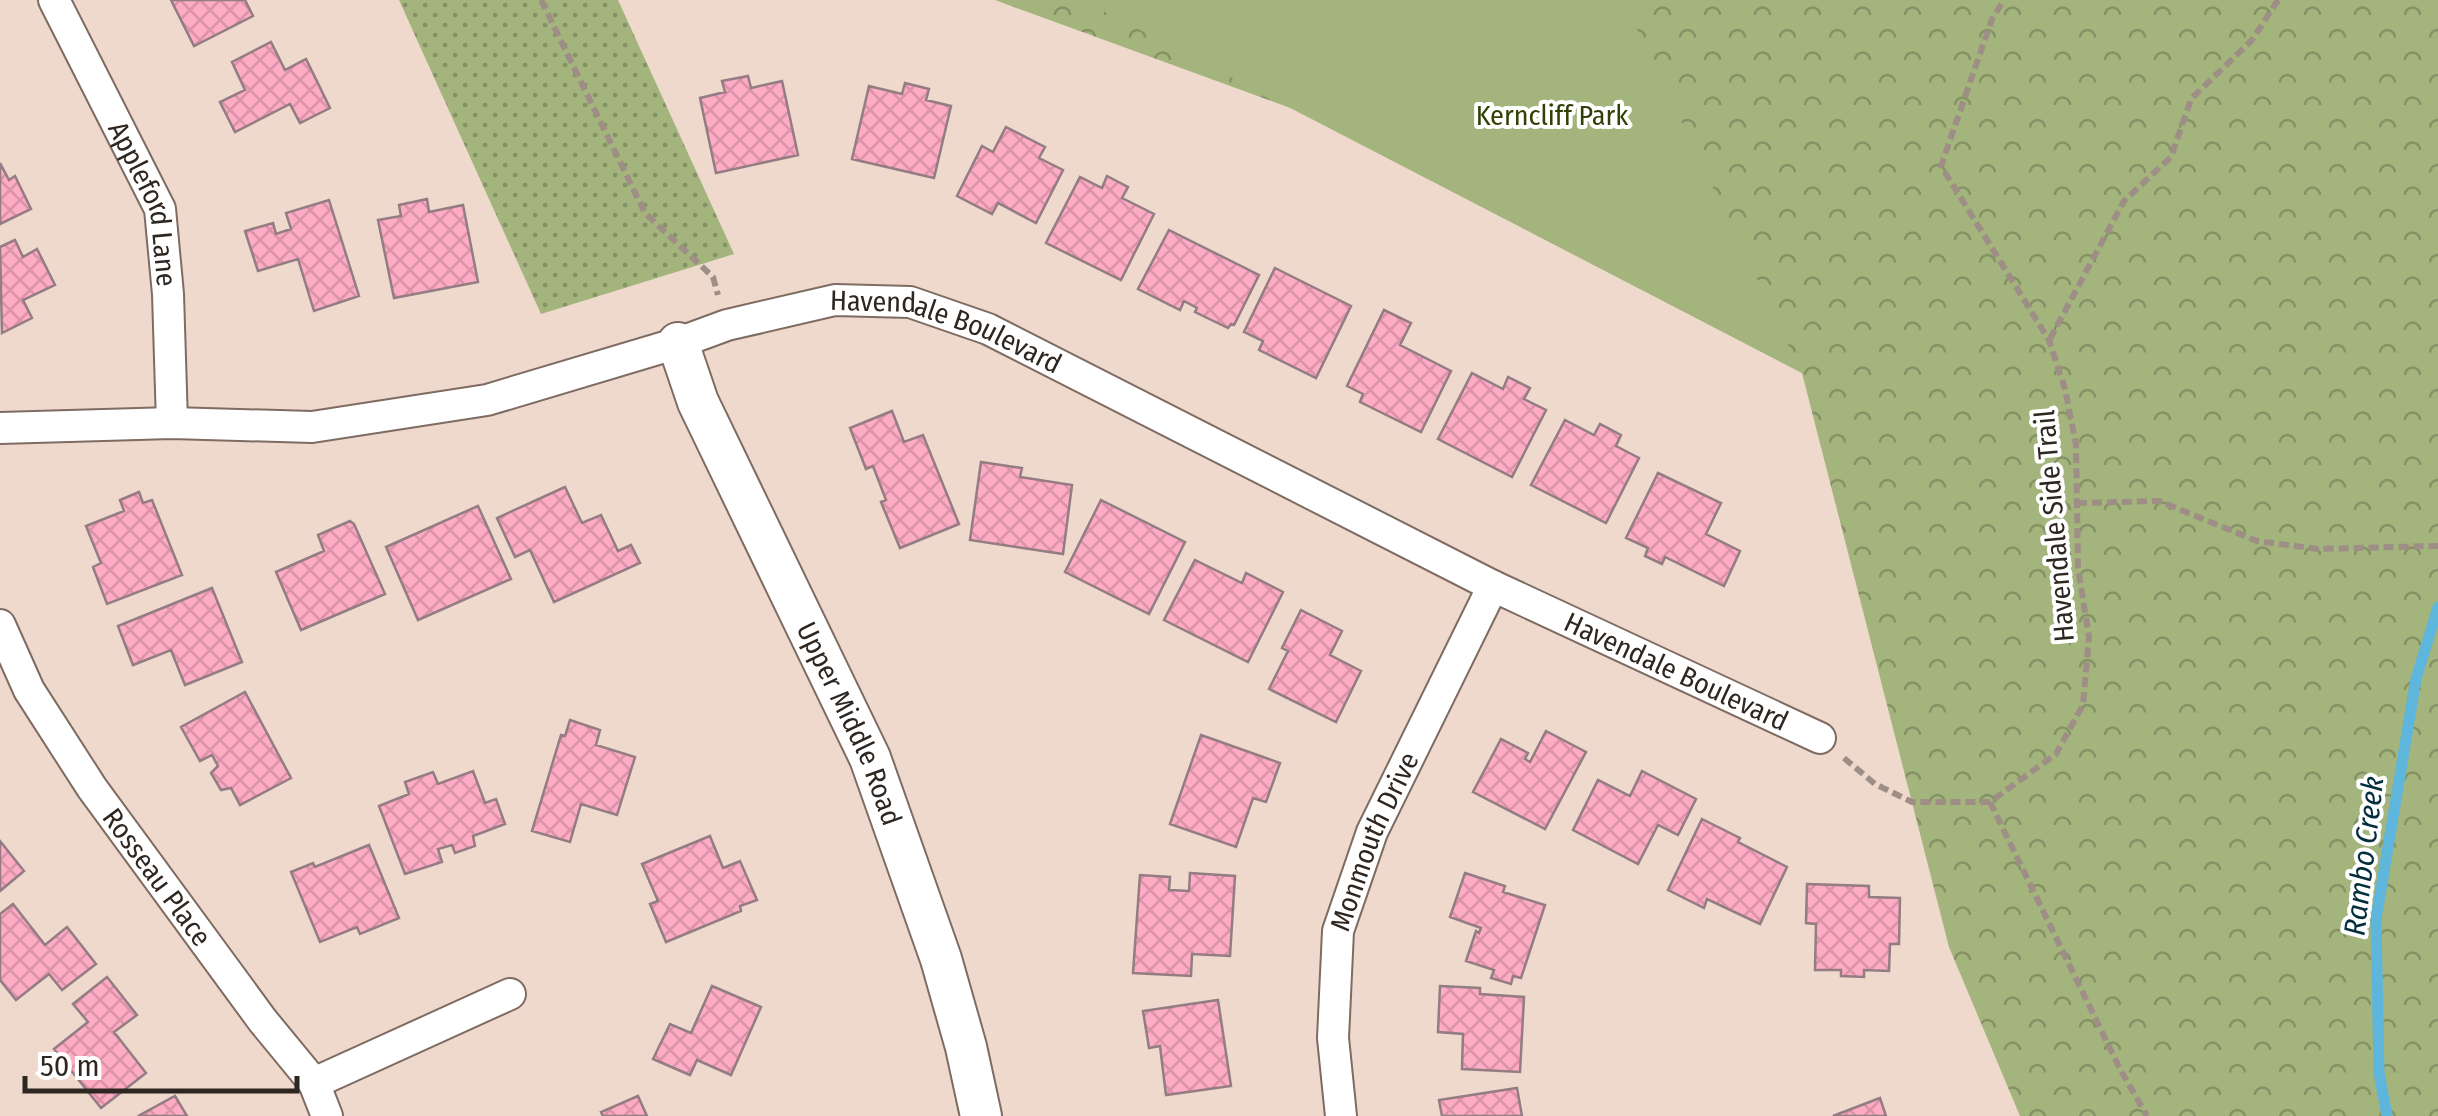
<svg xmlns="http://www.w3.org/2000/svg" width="2438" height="1116" viewBox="0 0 2438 1116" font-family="'Fira Sans Condensed',sans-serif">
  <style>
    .grass { fill: url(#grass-dots) }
    .forest { fill: url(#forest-crowns) }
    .green { fill: #a3b47c }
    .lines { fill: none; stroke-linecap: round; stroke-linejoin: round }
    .stream { stroke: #5eb6dd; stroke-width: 11 }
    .building { fill: url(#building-cross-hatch); stroke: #937c82; stroke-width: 2.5 }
    .street-casing { stroke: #7e6b61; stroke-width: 34 }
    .secondary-casing { stroke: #7e6b61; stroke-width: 44 }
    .path { stroke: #9e8e85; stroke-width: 6; stroke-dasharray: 10 5; stroke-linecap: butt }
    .street { stroke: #fff; stroke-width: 30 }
    .secondary { stroke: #fff; stroke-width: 40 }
    .labels { text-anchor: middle; stroke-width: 8; stroke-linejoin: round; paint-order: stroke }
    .park-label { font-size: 28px; fill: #323f05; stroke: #fff }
    .street-label { font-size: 28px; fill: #2e2621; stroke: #fff }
    .water-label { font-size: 30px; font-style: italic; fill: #042e3e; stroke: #fff }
  </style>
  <defs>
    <pattern id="grass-dots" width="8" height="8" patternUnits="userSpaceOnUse" patternTransform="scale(2.5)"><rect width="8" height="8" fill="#a3b47c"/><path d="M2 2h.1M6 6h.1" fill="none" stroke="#859265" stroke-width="1.8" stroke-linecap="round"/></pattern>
    <pattern id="forest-crowns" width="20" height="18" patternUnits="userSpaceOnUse" patternTransform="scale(2.5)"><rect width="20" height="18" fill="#a3b47c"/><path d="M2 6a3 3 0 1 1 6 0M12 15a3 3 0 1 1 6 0" fill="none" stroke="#859265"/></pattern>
    <pattern id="building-cross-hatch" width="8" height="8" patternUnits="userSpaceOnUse" patternTransform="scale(2.5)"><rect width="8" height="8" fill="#feabc4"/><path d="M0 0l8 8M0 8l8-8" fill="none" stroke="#da93a8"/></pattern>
  </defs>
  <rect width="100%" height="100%" fill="#efd9cd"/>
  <!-- grass -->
  <path class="grass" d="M399,0H618L734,254L541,314Z"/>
  <!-- forest -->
  <path class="forest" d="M995,0H2438V1116H2020L1949,947L1802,373L1296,110Z"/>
  <!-- green -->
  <path class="green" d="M1080,0H1623L1802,373L1107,13Z"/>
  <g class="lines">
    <!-- stream -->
    <path class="stream" d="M2387,1116L2379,1073L2376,919L2416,679L2438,607"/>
  </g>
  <!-- building -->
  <path class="building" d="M171,0H245L253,16L194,46Z
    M271,42L285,70L306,59L330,108L300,123L290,104L235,132L220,102L245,90L232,62Z
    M748,76L751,88L782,81L798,155L716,173L700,98L725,92L722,81Z
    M905,83L929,89L926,100L951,106L934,178L852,159L869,86L902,94Z
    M1006,127L1045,147L1039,158L1063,170L1036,223L998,203L992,214L957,196L982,146L993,152Z
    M0,163L9,180L15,176L31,209L0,224Z
    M1107,176L1128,187L1122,198L1154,214L1121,280L1046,243L1080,177L1102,188Z
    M427,199L429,212L463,205L478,282L394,298L378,220L401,216L399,205Z
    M329,200L359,296L314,311L298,259L258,271L245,231L273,223L276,234L291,229L286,213Z
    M1169,230L1259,275L1234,325L1231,324L1228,328L1195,312L1197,308L1184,301L1180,310L1138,289Z
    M15,240L23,257L37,249L55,285L23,300L32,318L2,333L0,247Z
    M1275,268L1351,306L1316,378L1259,350L1263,341L1244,332Z
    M1384,310L1411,323L1400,345L1451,371L1421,432L1360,402L1363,394L1347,386Z
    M1472,373L1503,389L1508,377L1530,388L1524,399L1546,410L1512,477L1438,439Z
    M892,411L904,442L923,435L959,524L900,548L881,502L886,500L873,466L866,469L850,428Z
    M1565,420L1594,435L1600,424L1621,435L1616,446L1639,458L1606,523L1531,485Z
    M981,462L1022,468L1020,477L1072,485L1063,554L970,540Z
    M1658,473L1721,503L1706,534L1740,551L1724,586L1665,557L1662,564L1645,556L1648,548L1626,538Z
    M565,487L582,523L601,515L618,551L631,545L640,563L554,602L530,550L515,557L497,518Z
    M139,492L143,503L152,500L182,575L107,604L93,567L101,563L86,526L124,511L120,500Z
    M1101,500L1185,542L1149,614L1065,572Z
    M478,506L511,579L418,620L386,547Z
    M350,521L354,524L385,594L301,630L276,572L324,551L318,535Z
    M1195,560L1242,583L1246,573L1283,592L1248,662L1164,620Z
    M212,588L242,662L185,685L171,650L133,665L118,626Z
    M1301,610L1342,631L1330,655L1361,671L1336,722L1269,689L1288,651L1282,648Z
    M245,692L291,778L240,805L231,788L221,790L211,773L218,766L212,755L200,761L181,727Z
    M570,720L600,730L596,745L635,757L617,815L581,804L570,842L532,831L561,735L565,736Z
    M1546,731L1586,752L1545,829L1473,792L1501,739L1528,753L1525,759L1530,762Z
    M1201,735L1280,763L1266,802L1253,798L1236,847L1170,824Z
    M473,771L485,803L496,799L505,824L473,836L475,846L455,853L452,845L438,849L442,862L405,874L379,806L409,794L405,782L433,772L438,784Z
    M1642,771L1696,799L1678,835L1658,825L1638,864L1573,830L1598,780L1630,796Z
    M1702,819L1740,838L1738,842L1787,867L1760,924L1707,899L1704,908L1668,890Z
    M710,836L723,868L740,861L757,900L740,906L741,911L666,942L650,904L658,901L642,864Z
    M0,841L24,871L0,891Z
    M369,845L399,918L360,934L357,927L320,942L291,872L313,863L315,867Z
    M1190,873L1235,876L1230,956L1192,954L1191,976L1133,973L1140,875L1170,877L1169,890L1189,891Z
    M1465,873L1505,886L1503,892L1545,905L1521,978L1513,976L1511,984L1491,978L1494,970L1466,961L1476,931L1479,933L1481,928L1450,917Z
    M1807,884L1869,886V897L1900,898L1899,944H1890L1889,971L1864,970V977L1841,976V970H1815L1816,924L1806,923Z
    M13,904L45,945L67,927L96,964L62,990L49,974L16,1000L0,980V914Z
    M107,977L137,1015L114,1032L146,1073L101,1108L54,1049L88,1022L73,1004Z
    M712,986L761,1007L731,1075L697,1060L690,1075L653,1059L670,1024L691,1033Z
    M1440,986L1480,988V994L1524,997L1520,1072L1462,1069L1463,1034L1438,1032Z
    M1218,1000L1231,1086L1166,1095L1160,1046L1149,1048L1143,1011Z
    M1517,1088L1522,1116H1442L1439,1100Z
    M175,1096L187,1116H138Z
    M638,1096L647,1116H603L601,1112Z
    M1880,1098L1886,1116H1833Z"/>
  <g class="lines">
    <defs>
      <g id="street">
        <path id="s1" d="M54,0L160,209L168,294L172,423"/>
        <path id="s2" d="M0,428L172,423L312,427L487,400L678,343L727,325L835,300L910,302L988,329L1493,586L1820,738"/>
        <path id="s3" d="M0,625L29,690L92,788L263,1021L314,1083L327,1116"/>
        <path d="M314,1083L510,994"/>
        <path id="s4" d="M1341,1116L1333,1038L1338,931L1372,832L1493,586"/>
      </g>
      <g id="secondary">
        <path id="s5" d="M678,343L698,402L870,758L941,959L966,1047L981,1116"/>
      </g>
    </defs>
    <!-- street casing -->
    <use href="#street" class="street-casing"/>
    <!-- secondary casing -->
    <use href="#secondary" class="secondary-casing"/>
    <!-- path -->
    <path class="path" d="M541,0L645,213L713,277L718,295
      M2050,339L2124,201L2171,157L2191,99L2252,40L2278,0
      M2077,503L2159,501L2257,541L2318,549L2438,546
      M1844,758L1875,784L1912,802H1990L2056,754L2083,705L2089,637L2078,568L2076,445L2065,389L2049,340L1941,166L1992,19L2004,0
      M1990,802L2120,1069L2147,1116"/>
    <!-- street -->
    <use href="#street" class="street"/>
    <!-- secondary -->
    <use href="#secondary" class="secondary"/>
  </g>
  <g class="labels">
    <!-- park labels -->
    <g class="park-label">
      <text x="1552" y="125">Kerncliff Park</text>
    </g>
    <!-- street labels -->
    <g class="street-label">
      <text dy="10" stroke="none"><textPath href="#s1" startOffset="225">Appleford Lane</textPath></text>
      <text dy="10" stroke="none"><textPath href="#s2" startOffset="968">Havendale Boulevard</textPath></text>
      <text transform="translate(2054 526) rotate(-95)" y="10">Havendale Side Trail</text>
      <text dy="10" stroke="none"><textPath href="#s2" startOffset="1778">Havendale Boulevard</textPath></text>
      <text dy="10" stroke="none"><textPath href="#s5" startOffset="418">Upper Middle Road</textPath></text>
      <text dy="10" stroke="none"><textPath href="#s4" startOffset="282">Monmouth Drive</textPath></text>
      <text dy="10" stroke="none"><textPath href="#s3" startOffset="298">Rosseau Place</textPath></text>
    </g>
    <!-- water labels -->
    <g class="water-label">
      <text transform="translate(2364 856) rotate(-83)" y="10">Rambo Creek</text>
    </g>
  </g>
  <!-- scale -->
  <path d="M25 1076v15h272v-15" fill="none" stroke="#2e2621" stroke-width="5"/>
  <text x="40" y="1076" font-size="30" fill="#2e2621" stroke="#ffffff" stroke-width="8" paint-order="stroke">50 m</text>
</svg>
